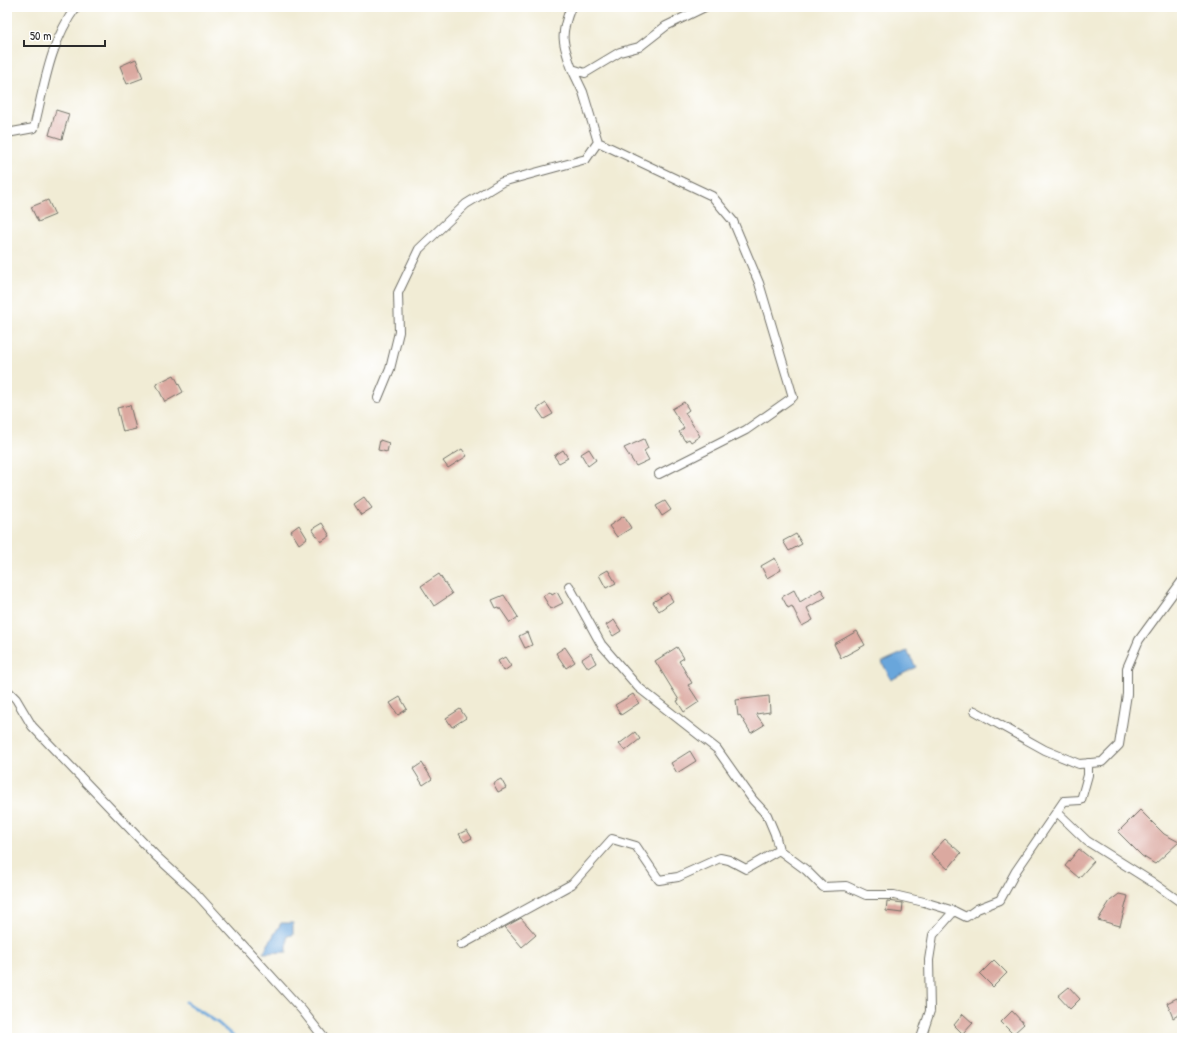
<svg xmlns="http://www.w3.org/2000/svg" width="1189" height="1045" viewBox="0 0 1189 1045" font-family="'Patrick Hand',sans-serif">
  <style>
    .water { fill: #69a6db; stroke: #4a6883 }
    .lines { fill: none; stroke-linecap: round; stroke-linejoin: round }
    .stream { stroke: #69a6db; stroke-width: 3 }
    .building { fill: #dba9a0 }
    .minor-casing { stroke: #706f66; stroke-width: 10 }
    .minor { stroke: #fff; stroke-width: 8 }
  </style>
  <rect width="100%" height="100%" fill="#fff"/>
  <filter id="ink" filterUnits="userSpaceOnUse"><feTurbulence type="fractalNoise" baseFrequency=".025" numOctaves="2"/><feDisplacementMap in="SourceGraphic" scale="8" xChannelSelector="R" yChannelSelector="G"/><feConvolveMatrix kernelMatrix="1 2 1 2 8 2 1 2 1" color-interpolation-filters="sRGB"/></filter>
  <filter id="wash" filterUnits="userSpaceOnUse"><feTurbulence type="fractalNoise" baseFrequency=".012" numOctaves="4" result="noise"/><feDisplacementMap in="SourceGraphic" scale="16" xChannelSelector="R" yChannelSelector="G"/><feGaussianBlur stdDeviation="0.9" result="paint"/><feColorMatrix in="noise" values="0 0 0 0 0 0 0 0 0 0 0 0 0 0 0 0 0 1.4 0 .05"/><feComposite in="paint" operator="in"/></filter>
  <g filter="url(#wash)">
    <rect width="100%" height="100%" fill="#f1ecd5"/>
    <!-- water -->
    <path class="water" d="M907,651L916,667L891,680L882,662Z
      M281,923H293V935L287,936V952L263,953Z"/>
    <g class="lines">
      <!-- stream -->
      <path class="stream" d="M186,1002L218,1023L235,1038"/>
    </g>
    <g id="blocks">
      <!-- building -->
      <path class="building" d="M136,59L143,78L127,84L120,66Z
        M56,110L69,114L62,139L49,135Z
        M48,200L55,215L38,222L31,207Z
        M174,375L183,392L165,402L156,384Z
        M684,402L689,410L685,413L700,436L691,442L689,439L685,441L679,432L684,428L672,409Z
        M546,403L553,414L544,419L537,409Z
        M130,405L136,429L123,432L117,408Z
        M644,439L648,448L644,451L649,460L636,466L624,448Z
        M380,440L389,443L387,452L378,450Z
        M462,449L467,456L448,468L443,461Z
        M589,449L596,460L588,466L581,454Z
        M563,450L568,458L559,463L554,456Z
        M364,497L372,508L361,515L354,504Z
        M665,501L671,510L662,516L656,506Z
        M624,516L631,528L617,537L609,526Z
        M322,523L330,536L321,542L312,529Z
        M299,525L307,538L299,544L291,531Z
        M796,534L802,544L789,551L783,541Z
        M775,558L781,570L767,578L761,566Z
        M608,570L616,583L606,588L599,575Z
        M439,574L452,594L434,606L421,586Z
        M821,589L826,597L807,608L813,620L802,626L792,606L788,608L782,597L794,590L800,602Z
        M550,592L552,595L557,592L563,603L551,609L543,596Z
        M668,593L673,601L659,611L653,602Z
        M504,595L518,617L510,623L499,607L496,608L492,600Z
        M614,620L621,631L613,636L606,625Z
        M857,631L865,645L841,658L834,644Z
        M527,632L532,645L525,648L519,636Z
        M565,647L575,662L566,668L556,653Z
        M677,647L684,658L679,661L692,683L688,685L699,702L684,712L677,701L679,700L655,661Z
        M591,653L596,663L588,668L582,659Z
        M505,657L511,666L504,671L498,661Z
        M633,694L639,703L621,715L615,705Z
        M769,696L770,712L756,714L764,725L751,733L740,715L738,716L736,700Z
        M400,697L407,709L398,715L390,703Z
        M460,709L466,718L452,727L446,718Z
        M635,732L640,739L625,751L619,744Z
        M690,751L696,761L677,773L671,763Z
        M422,763L432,779L423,785L413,769Z
        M501,779L506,788L498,792L493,783Z
        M1140,810L1164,834L1179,842L1155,864L1142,856L1118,832Z
        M467,830L472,838L464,842L459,834Z
        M945,839L961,853L948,869L931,854Z
        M1079,849L1094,861L1079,878L1065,866Z
        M1119,894L1128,896L1120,926L1098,920L1110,901Z
        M887,901L903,903L902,913L886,911Z
        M521,918L536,935L522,947L505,927Z
        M994,960L1007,973L993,987L980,974Z
        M1069,987L1080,999L1070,1009L1058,996Z
        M1177,998L1182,1013L1173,1018L1167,1003Z
        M1012,1011L1024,1024L1013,1034L1001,1022Z
        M963,1014L973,1023L963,1034L954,1025Z"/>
    </g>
  </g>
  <g filter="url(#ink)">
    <use href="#blocks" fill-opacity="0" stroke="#706f66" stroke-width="1"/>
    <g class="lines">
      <defs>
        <path id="minor" d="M571,7C560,34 562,42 572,69L585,73L620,52L639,47L666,26L705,7
          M7,133L34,128C44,87 50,42 76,7
          M598,142L712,196L733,221L759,283L793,397L746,430L659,474
          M378,398L390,369L399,332L398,293L419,249L466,204L502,182L586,159L598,142L583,92L572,69
          M569,586L601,644L638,687L717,749L753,800L767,815L775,834L779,850L806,870L823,887L846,886L866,895H894L924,902L954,911L966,917L977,909L1000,900L1016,871L1064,801L1081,800L1088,775V763
          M7,690L16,699L32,726L156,856L193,890L302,1010L324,1038
          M975,711L1045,750L1079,764L1102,762L1119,745L1127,694V668L1139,640L1182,581
          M1058,813L1087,841L1152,882L1182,903
          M461,945L572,884L612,839L636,846L659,880L678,877L720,858L729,860L746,869L779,850
          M921,1038L930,1011L929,960L933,935L954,911"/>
      </defs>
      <!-- minor casing -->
      <use href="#minor" class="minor-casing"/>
      <!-- minor -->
      <use href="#minor" class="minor"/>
    </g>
  </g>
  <!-- margin -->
  <rect width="1189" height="1045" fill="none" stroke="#fff" stroke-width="24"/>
  <!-- scale -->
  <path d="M24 40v6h81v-6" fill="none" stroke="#2b2b2b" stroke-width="2"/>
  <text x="30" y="40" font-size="12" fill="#2b2b2b" stroke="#ffffff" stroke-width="3" paint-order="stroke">50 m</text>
</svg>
